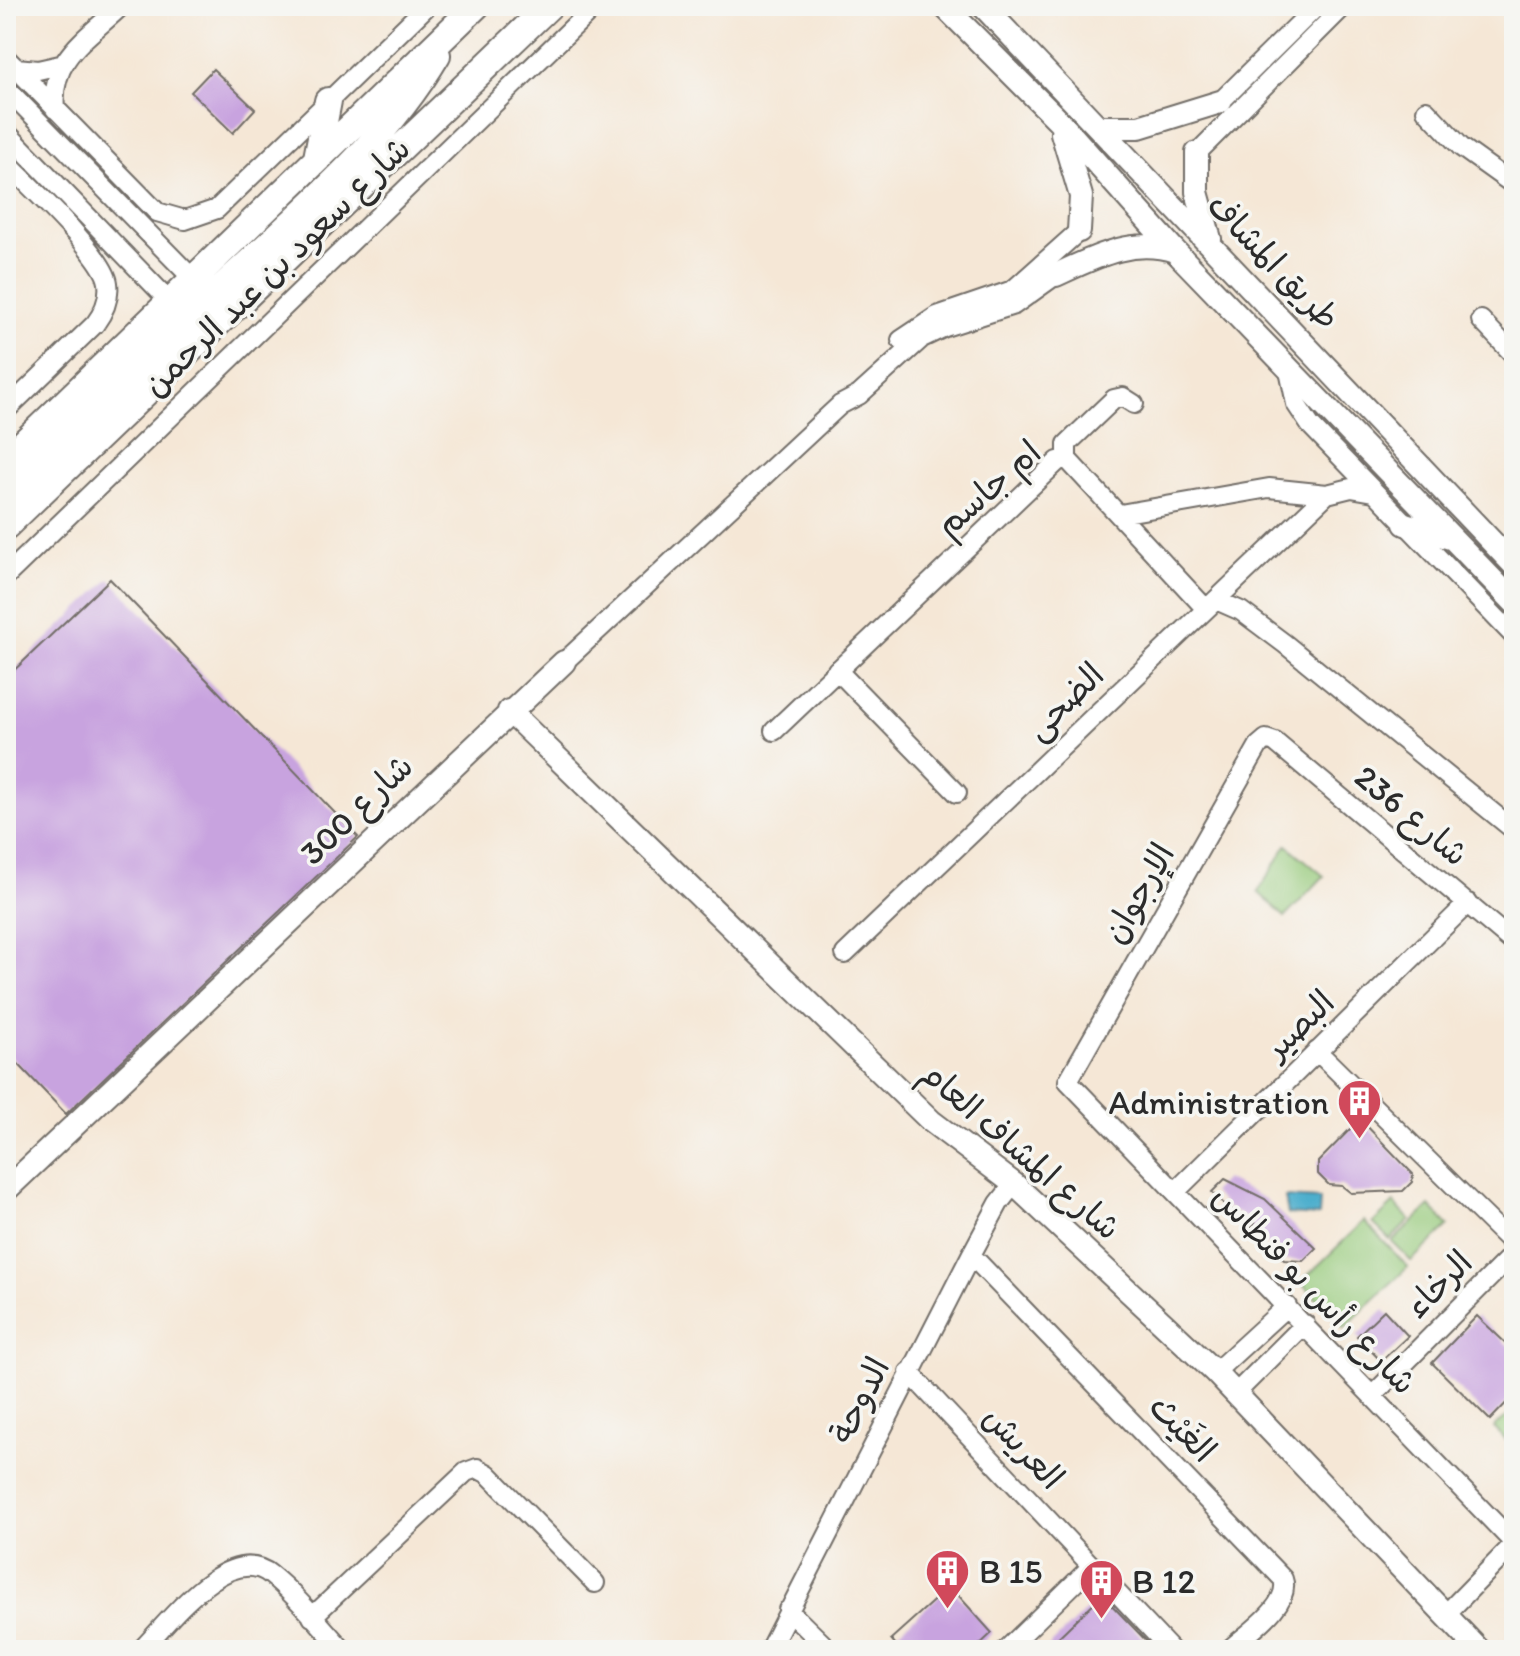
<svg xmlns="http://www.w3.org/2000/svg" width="1520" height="1656" viewBox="0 0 1520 1656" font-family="Itim,'Playpen Sans Arabic',sans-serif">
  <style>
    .green { fill: #97ca7b; stroke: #617a53; stroke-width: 2 }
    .water { fill: #4eafcd; stroke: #3c6d7c; stroke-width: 2 }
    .building { fill: #c8a3df }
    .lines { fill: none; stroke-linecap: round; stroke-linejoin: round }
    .minor-casing { stroke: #726d67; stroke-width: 22 }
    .tertiary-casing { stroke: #726d67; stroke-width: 26 }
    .secondary-casing { stroke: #726d67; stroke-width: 30 }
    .minor { stroke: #fff; stroke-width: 18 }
    .tertiary { stroke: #fff; stroke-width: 22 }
    .secondary { stroke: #fff; stroke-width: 26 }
    .labels { text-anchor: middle; stroke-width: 7; stroke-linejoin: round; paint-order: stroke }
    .street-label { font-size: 34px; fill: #2b2b2b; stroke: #f6f6f2 }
    .poi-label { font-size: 34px; fill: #2b2b2b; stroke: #f6f6f2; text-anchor: start }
  </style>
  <rect width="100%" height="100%" fill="#f6f6f2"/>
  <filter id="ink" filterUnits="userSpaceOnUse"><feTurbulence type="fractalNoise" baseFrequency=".0125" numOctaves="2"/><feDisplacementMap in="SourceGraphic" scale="16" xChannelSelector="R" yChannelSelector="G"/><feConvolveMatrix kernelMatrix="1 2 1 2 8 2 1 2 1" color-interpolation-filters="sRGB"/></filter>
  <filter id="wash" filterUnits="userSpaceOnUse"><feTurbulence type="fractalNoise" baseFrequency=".006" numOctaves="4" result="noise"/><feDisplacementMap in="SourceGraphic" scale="32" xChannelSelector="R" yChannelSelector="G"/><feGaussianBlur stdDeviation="1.8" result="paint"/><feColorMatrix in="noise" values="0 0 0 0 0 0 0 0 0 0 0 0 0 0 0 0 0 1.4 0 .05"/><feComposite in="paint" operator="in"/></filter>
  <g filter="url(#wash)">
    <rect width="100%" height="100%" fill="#f5e7d6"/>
    <!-- green -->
    <path class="green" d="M1287,845L1324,876L1285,917L1258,892Z
      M1394,1203L1410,1220L1390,1240L1373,1223Z
      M1430,1206L1449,1226L1411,1261L1392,1242Z
      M1364,1221L1408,1267L1344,1328L1301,1282Z
      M1514,1409V1444L1512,1446L1494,1428Z"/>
    <!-- water -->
    <path class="water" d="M1285,1197L1320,1199L1319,1216L1288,1214Z"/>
    <g id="blocks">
      <!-- building -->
      <path class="building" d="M213,69L255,109L233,133L191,92Z
        M110,579L358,837L66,1114L6,1051V678Z
        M1360,1119L1413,1174L1412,1182L1403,1191L1351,1193L1342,1186L1329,1185L1318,1174V1162Z
        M1225,1179L1265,1199L1316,1248L1303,1261L1284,1260L1250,1228L1255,1223L1227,1207L1212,1192Z
        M1384,1310L1408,1336L1381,1361L1357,1336Z
        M1477,1316L1514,1351V1395L1490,1420L1432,1363Z
        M950,1586L992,1633L974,1650H900L891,1639Z
        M1102,1595L1155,1650H1045Z"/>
    </g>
  </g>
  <g filter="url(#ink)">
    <use href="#blocks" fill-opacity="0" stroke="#726d67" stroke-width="2"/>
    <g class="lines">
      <defs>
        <path id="minor" d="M6,58L157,212L185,220L217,209L427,6
          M16,68L38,70L60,65
          M6,88L200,286
          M1220,102L1317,6
          M55,109C50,57 87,39 121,6
          M1426,110L1461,147L1514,185
          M6,132L176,308
          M1197,153L1344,6
          M6,162C28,185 105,256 108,283C110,298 104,312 95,324L6,410
          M1481,320L1514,355
          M901,340L937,316L1013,290L1079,231
          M1288,366L1296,404L1310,425L1514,636
          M1067,459L1206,609
          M1067,459V444L1114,399L1123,397L1134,404
          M1120,514L1269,488L1327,494
          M6,576L595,6
          M1216,600L1241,611L1285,644L1514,830
          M564,662L840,405L859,395L922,338L945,327L1014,305L1056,275
          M837,670L957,793
          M774,731L1058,461L1067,459
          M1514,943L1275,742L1266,739L1259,745L1068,1081L1514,1543
          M845,954L1327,494L1351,488L1374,492
          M1317,1051L1514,1245
          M1176,1191L1468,903
          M971,1255L1283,1579C1292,1605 1246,1634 1229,1650
          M909,1372L1171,1650
          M1215,1372L1287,1306
          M1236,1393L1305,1324
          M1373,1395L1514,1253
          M788,1610L829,1650
          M1445,1615L1514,1544
          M312,1617L466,1472L477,1468L488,1474L595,1583
          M141,1650C168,1623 229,1540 271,1575C297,1596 320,1625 343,1650
          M769,1650L971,1255L999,1203L1014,1184
          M1006,1650L1092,1566"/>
        <path id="tertiary" d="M944,6L1058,120L1175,251L1514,602
          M983,6L1514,565
          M1100,127H1139L1220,102
          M1062,133L1081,196L1079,231
          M1197,153V192L1210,239
          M1056,275C1095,257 1132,237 1175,251
          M1405,524L1450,538
          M509,711L931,1121L1014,1184L1215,1372L1479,1650
          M6,1190L564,662"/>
        <path id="secondary" d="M317,158L328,101
          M204,338L203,317L211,298C290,222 381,150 437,55
          M6,460L476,6
          M6,496L187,320L194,289
          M6,526L549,6"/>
      </defs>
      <!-- minor casing -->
      <use href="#minor" class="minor-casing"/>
      <!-- tertiary casing -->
      <use href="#tertiary" class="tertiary-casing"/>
      <!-- secondary casing -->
      <use href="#secondary" class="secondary-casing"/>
      <!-- minor -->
      <use href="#minor" class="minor"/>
      <!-- tertiary -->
      <use href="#tertiary" class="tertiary"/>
      <!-- secondary -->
      <use href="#secondary" class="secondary"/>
    </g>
  </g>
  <!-- icons -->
  <defs>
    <symbol id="building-pin" viewBox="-11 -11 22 30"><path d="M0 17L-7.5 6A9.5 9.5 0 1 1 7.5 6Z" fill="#d1495b" stroke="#f6f6f2"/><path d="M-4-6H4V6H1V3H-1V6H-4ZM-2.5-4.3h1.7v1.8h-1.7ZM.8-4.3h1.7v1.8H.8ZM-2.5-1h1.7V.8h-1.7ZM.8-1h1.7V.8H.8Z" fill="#fff"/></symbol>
  </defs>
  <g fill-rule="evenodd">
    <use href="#building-pin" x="1334" y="1076" width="51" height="69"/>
    <use href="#building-pin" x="922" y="1546" width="51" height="69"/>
    <use href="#building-pin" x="1076" y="1556" width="51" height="69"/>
  </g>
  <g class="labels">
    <!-- street labels -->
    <g class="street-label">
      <text transform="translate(1274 261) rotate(46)" y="12">طريق المشاف</text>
      <text transform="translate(276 266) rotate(-44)" y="12">شارع سعود بن عبد الرحمن</text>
      <text transform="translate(988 488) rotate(-41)" y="12">ام جاسم</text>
      <text transform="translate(1064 701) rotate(-44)" y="12">الضحى</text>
      <text transform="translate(356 809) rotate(-44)" y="12">شارع 300</text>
      <text transform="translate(1412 815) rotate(40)" y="12">شارع 236</text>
      <text transform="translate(1138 893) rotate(-60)" y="12">الإرجوان</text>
      <text transform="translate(1299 1024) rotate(-44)" y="12">البصير</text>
      <text transform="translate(1021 1150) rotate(41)" y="12">شارع المشاف العام</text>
      <text transform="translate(1438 1284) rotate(-45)" y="12">الرخاء</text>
      <text transform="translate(1315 1289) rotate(46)" y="12">شارع رأس بو فنطاس</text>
      <text transform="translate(859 1400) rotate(-63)" y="12">الدوحة</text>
      <text transform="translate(1183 1428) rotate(46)" y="12">الغَيْث</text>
      <text transform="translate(1024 1447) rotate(47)" y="12">العريش</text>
    </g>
    <!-- poi labels -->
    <g class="poi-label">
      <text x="1329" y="1114" text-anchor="end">Administration</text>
      <text x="979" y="1583">B 15</text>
      <text x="1132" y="1593">B 12</text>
    </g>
  </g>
  <!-- margin -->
  <rect width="1520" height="1656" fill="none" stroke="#f6f6f2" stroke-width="32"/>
</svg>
